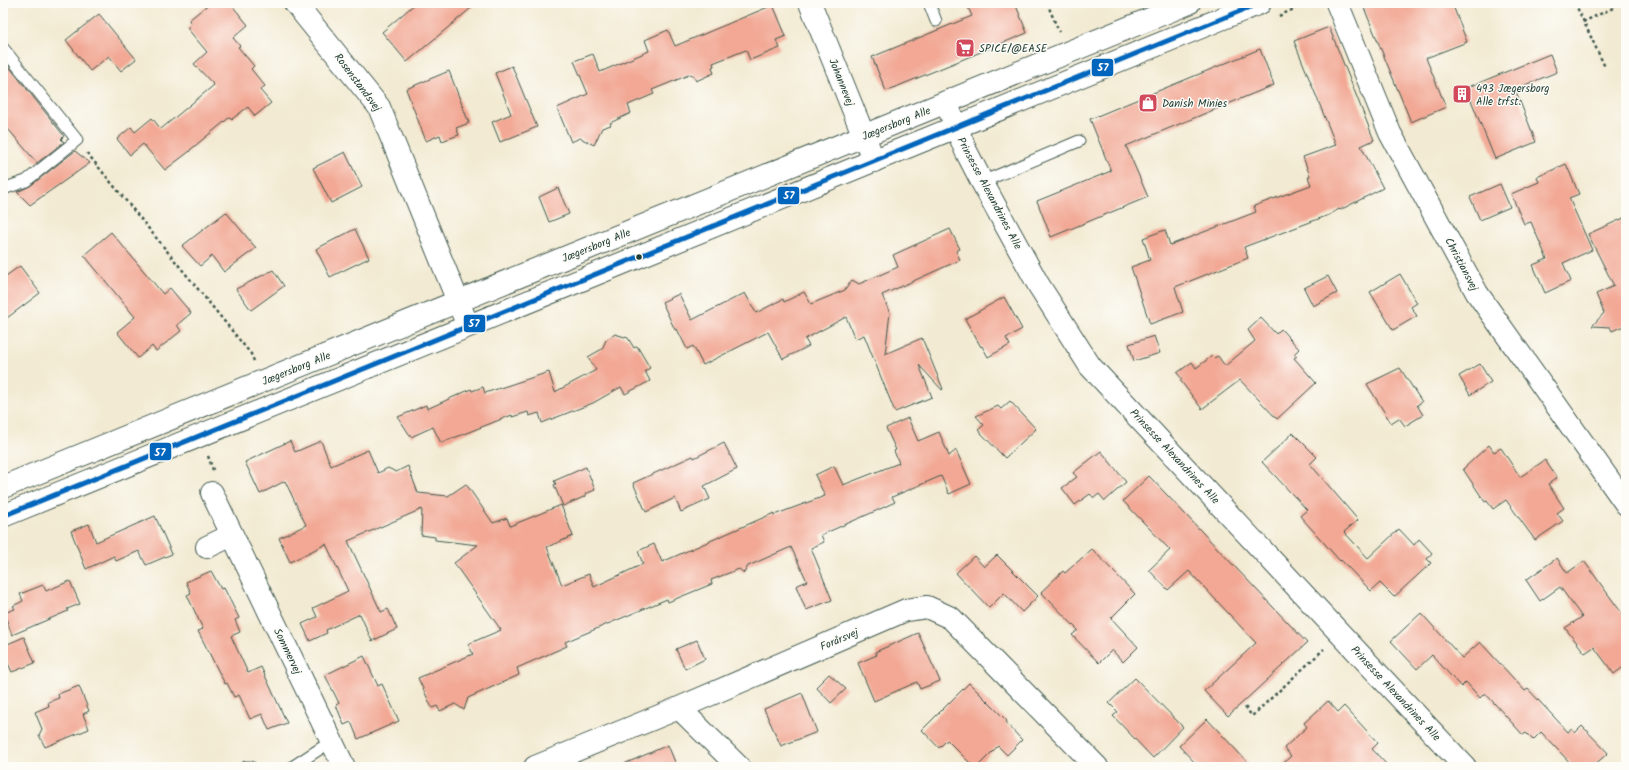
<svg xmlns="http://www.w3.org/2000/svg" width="1629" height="770" viewBox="0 0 1629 770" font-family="Kalam,sans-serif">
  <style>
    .building { fill: #f2a894 }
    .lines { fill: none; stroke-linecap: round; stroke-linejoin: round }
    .service-casing { stroke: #3f574c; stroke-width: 13 }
    .minor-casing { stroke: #3f574c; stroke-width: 24 }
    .tertiary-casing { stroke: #3f574c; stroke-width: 24 }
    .path { stroke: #3f574c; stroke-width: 2.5; stroke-dasharray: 3 3; stroke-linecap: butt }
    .service { stroke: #fff; stroke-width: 11 }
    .minor { stroke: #fff; stroke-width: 22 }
    .tertiary { stroke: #fff; stroke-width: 22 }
    .bus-1-casing { stroke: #fdfcf7; stroke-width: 8 }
    .bus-1 { stroke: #0065bd; stroke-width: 5 }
    .bus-dot { fill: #1f3d34; stroke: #fdfcf7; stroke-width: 1.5 }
    .labels { text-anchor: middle; stroke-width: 3; stroke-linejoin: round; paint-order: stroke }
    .poi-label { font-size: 11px; fill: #1f3d34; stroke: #fdfcf7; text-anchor: start }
    .street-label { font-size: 11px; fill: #1f3d34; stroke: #fdfcf7 }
    .line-badge { stroke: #fdfcf7; stroke-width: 1.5 }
    .badge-label { font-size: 11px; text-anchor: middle; font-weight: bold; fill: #fff }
  </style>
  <rect width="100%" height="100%" fill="#fdfcf7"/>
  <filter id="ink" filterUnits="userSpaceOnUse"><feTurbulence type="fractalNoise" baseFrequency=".025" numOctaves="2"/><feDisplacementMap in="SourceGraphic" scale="8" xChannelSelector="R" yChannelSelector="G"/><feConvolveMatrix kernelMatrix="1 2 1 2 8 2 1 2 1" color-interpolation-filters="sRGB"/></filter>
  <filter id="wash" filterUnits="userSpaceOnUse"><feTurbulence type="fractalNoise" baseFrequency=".012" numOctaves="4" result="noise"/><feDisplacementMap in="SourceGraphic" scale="16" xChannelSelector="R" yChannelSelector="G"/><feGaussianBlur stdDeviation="0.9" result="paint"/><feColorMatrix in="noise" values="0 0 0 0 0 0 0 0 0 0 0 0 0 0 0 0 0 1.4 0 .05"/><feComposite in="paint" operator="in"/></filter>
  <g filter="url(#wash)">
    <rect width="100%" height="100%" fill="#f2ead2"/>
    <g id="blocks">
      <!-- building -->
      <path class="building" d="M210,3H230L248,25L233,38L240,46L238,47L254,66L251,69L265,86L260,90L271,103L255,116L248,107L232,119L230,117L190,150V151L165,170L143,144L130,155L117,139L131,127L135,132L152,118L161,129L214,85L194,64L207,52L187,28L191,24L189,20Z
        M416,3H477L407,62L382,32Z
        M966,3H1015L1027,33L886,91L872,57L972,16Z
        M1362,3H1452L1467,42L1426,58L1446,107L1411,122Z
        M773,5L786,36L776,40L780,48L750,60L746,50L713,63L714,66L712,67L714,73L696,81L693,75H691V74L652,90L654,94L628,105L631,113L610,123L611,125L602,128L594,145L580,138L571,142L557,108L588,94L574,61L593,54L600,72L649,51L645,40L668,30L675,46Z
        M99,14L136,59L121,71L109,56L90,71L66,40Z
        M1329,27L1374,140L1361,146L1383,188L1340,210L1339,209L1329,215L1244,247L1248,258L1175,287L1183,312L1150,324L1131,267L1150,260L1143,238L1165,230L1170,245L1256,212L1254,206L1311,185L1308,177L1310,176L1303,157L1336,145L1294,41Z
        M1260,49L1274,85L1126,146L1148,197L1051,237L1037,201L1111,171L1090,119Z
        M1550,54L1557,72L1515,89L1536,142L1495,159L1466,88Z
        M3,59L64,136L61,139L64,142L37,163L3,123Z
        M512,66L537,127L500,142L492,122L511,114L495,73Z
        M449,71L469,123L456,128L459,135L442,141L440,135L426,141L406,89Z
        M75,151L90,163L30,205L17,192L30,186Z
        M345,152L362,187L331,203L313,168Z
        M1566,164L1579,194L1569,198L1592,250L1563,263L1571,281L1545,293L1533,265L1547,259L1531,222L1524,224L1511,194L1539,182L1537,177Z
        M1500,184L1510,207L1480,220L1470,197Z
        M558,188L569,214L549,222L539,197Z
        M226,212L256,248L224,272L212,256L200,266L182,246Z
        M1626,217V325L1612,331L1610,327L1592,326L1604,313L1596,294L1614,286L1588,234Z
        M355,229L369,258L330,277L316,249Z
        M950,229L960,249L956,251L960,260L882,295L890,313L885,354L922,338L943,389L942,390L919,365L932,397L895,412L864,335L855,339L846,317L805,339L809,346L783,359L768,332L703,365L693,346L687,349L677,329L675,330L662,302L679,294L692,320L745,293L756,313L783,299L784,302L804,292L811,304L845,290L852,280L859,284L898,267L893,255Z
        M111,232L163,294L170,288L191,313L177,325L181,331L156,351L152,346L138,358L117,332L135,317L84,255Z
        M20,266L40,293L3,321V278Z
        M273,270L284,286L251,310L236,289Z
        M1400,274L1417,303L1411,307L1417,316L1393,330L1370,292Z
        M1328,276L1337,293L1313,306L1304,288Z
        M1004,297L1022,329L1006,338L1010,345L988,357L982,346L981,347L965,319Z
        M1261,318L1276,334L1281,329L1299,349L1294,354L1297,356L1294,358L1316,383L1277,419L1240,380L1202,409L1180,380L1182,379L1177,373L1192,362L1196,368L1212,356L1214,358L1218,356L1225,366L1255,341L1248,330Z
        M615,334L628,338L634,348L637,346L650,368L645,371L650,381L625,394L621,387L593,403L542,423L539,413L529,416L528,412L512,417V415L441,443L433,427L411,437L398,417L426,405L427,409L471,389L472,391L483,387L485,393L549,372L555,392L596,370L588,357L602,349L606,340Z
        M1154,336L1160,353L1134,361L1129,344Z
        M1480,364L1491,382L1470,395L1459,376Z
        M1400,368L1422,402L1417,405L1423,415L1405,426L1399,418L1391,423L1367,384Z
        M1010,401L1036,429L1005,458L978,430L984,425L976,416L998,406L1001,409Z
        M908,418L918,441L939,432L949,456L956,450L971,484L949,494L941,476L892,497L895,502L878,510L821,535L824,542L811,548L832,600L806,610L796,586L807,581L791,547L748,566L744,573L739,569L711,580L712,584L668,602L667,599L565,642L567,646L517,668L519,675L468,698L464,710L455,704L440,711L437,706L432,708L418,678L473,654L468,644L501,630L454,563L478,545L435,540V537L421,535L422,509L348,541L381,612L388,609L397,629L372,641L360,614L326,630L327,633L310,641L302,624L317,617L313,608L348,591L326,544L290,562L279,538L306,525L285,481L260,494L245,462L290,441L295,452L321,441L331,466L368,450L378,473L388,468L396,472L408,466L418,493L448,496L466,484L493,523L507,518L510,526L561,505L573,536L547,547L562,585L589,574L594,587L643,564L638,551L654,544L662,562L774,513V515L825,496L815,475L834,466L843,485L899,463L894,451L896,450L886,428Z
        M1293,433L1317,457L1310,464L1358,520L1344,532L1368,558L1399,529L1414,545L1419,539L1432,553L1427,559L1431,563L1394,597L1380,583L1371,591L1341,560L1340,561L1300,516L1307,510L1262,462Z
        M724,443L737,469L704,486L710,499L681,512L675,498L646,512L633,483L693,456L694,458Z
        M1489,445L1494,452L1501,448L1520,477L1545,460L1557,478L1548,484L1564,508L1557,513L1563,521L1535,540L1506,500L1493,509L1487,501L1485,502L1463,469Z
        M1101,451L1126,482L1105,501L1099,494L1094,498L1090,494L1075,505L1062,488L1077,477L1073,473Z
        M586,467L595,490L585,494L586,496L563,506L554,485L556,484L554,481Z
        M1149,476L1307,643L1228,716L1204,691L1256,643L1189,571L1168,590L1149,570L1170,550L1123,501Z
        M155,516L172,554L146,565L139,551L116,561L114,556L86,569L71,531L89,524L96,542Z
        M1092,549L1135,594L1111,618L1138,647L1123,662L1112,650L1099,663L1072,635L1078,630L1041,592L1063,571L1065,573Z
        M997,555L1038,596L1022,612L1004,593L989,608L956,573L974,556L984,567Z
        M1557,558L1567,573L1584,561L1626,619V665L1614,674L1594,647L1585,653L1565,628L1582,617L1560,587L1540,601L1526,580Z
        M211,571L221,589L224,588L239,618L235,620L240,632L231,636L248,673L261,667L287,723L269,730L262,714L250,719L239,695L234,697L227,683L225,684L198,631L203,629L187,595L191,593L186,582Z
        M70,581L80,604L67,609L68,611L12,635L4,613L15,609L13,606L23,601L20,594L43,585L46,591Z
        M1421,613L1462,658L1480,642L1525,691L1528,689L1568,732L1572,729L1575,733L1582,726L1608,753L1592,767H1574L1541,732L1533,740L1526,733L1523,735L1485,693L1480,698L1466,682L1461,687L1432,655L1417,669L1391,641Z
        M918,633L940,681L920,689L917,682L874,701L858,663L877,655L875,652Z
        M24,637L35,663L12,672L3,653V646Z
        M697,640L705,659L685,669L676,649Z
        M364,656L378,686L382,684L399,721L358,739L351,722L344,725L336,705L339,703L325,675Z
        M829,674L846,689L831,703L816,687Z
        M1135,678L1183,727L1153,758L1113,716L1118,712L1109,703Z
        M969,683L1007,721L1006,723L1022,740L1007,755L998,746L977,767H974L947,740L939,748L922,730Z
        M79,686L89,711L83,714L89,729L45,747L39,735L42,729L35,712L49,706L48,702L59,698L58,694Z
        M802,693L817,732L781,746L764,709Z
        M1328,701L1338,712L1344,706L1378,743L1372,749L1389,767H1279L1291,756L1284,748L1307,727L1304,723Z
        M1207,719L1252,767H1199L1179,746Z
        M668,745L677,767H617Z"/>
    </g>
  </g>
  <g filter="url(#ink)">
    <use href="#blocks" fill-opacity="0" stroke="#3f574c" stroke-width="1"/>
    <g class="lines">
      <defs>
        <path id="service" d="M929,3L936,21
          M3,48L77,140L26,181L3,189
          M982,182L1079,141
          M246,767H251
          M292,767L332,741"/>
        <path id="minor" d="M295,3L379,107L468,326
          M810,3L874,161
          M1337,3L1390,133L1477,293L1626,504
          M946,102L966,151L982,182L1038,284L1090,366L1465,767
          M212,493L344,767
          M207,547L232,535
          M679,708L739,767
          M535,767L679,708L906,610L927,607L951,618L1097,767"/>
        <path id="tertiary" d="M3,487L1189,3
          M3,516L1260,3"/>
      </defs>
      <!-- service casing -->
      <use href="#service" class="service-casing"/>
      <!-- minor casing -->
      <use href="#minor" class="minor-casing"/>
      <!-- tertiary casing -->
      <use href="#tertiary" class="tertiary-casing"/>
      <!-- path -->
      <path class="path" d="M1047,3L1059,32
        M1575,3L1605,67
        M1279,16L1307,3
        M1583,22L1615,7L1612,3
        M87,153L251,354L254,361
        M208,456L213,470
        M1245,707L1252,716L1324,649"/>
      <!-- service -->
      <use href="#service" class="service"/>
      <!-- minor -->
      <use href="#minor" class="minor"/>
      <!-- tertiary -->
      <use href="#tertiary" class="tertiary"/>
      <defs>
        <path id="bus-1" d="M3,516L1260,3"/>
      </defs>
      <!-- bus-1 casing -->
      <use href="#bus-1" class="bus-1-casing"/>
      <!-- bus-1 -->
      <use href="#bus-1" class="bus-1"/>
    </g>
  </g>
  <!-- icons -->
  <defs>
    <symbol id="supermarket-square" viewBox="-11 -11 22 22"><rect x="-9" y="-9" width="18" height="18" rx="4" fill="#d1495b" stroke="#fdfcf7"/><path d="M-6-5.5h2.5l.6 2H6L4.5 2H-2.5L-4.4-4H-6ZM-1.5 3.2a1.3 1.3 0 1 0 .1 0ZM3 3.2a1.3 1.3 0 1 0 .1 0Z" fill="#fff"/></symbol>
    <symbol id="building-square" viewBox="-11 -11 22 22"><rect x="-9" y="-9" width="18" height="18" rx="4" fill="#d1495b" stroke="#fdfcf7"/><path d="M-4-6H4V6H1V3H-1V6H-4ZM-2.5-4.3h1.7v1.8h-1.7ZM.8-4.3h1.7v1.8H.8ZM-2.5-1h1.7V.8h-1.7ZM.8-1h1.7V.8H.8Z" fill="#fff"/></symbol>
    <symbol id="shop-square" viewBox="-11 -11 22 22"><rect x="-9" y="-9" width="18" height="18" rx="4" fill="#d1495b" stroke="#fdfcf7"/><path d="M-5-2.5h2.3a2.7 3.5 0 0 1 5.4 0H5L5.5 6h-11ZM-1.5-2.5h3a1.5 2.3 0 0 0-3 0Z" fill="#fff"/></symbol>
  </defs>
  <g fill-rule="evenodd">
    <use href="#supermarket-square" x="954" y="37" width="22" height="22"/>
    <use href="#building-square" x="1451" y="83" width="22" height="22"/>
    <use href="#shop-square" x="1137" y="92" width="22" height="22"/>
  </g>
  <!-- markers -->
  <circle class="bus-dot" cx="639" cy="257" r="3.5"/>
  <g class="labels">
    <!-- poi labels -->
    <g class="poi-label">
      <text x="979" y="52">SPICE/@EASE</text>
      <text x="1476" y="92">493 Jægersborg<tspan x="1476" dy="13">Alle trfst.</tspan></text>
      <text x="1162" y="107">Danish Minies</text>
    </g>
    <!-- street labels -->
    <g class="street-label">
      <text transform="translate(358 82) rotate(53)" y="4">Rosenstandsvej</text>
      <text transform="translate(842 82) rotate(68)" y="4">Johannevej</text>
      <text transform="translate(896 123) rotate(-22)" y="4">Jægersborg Alle</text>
      <text transform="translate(990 193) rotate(62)" y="4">Prinsesse Alexandrines Alle</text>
      <text transform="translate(596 245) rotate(-22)" y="4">Jægersborg Alle</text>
      <text transform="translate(1462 264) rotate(62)" y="4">Christiansvej</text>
      <text transform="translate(296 368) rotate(-22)" y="4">Jægersborg Alle</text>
      <text transform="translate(1175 456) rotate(47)" y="4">Prinsesse Alexandrines Alle</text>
      <text transform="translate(839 639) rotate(-23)" y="4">Forårsvej</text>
      <text transform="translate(288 651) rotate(64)" y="4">Sommervej</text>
      <text transform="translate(1396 693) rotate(47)" y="4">Prinsesse Alexandrines Alle</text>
    </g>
  </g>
  <g class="line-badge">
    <rect x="1091" y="58" width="23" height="19" rx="4" fill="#0065bd"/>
    <rect x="777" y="186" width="23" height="19" rx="4" fill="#0065bd"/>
    <rect x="463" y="314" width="23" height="19" rx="4" fill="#0065bd"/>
    <rect x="149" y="442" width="23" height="19" rx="4" fill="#0065bd"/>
  </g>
  <g class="badge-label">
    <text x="1103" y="71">57</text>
    <text x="789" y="199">57</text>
    <text x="474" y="327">57</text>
    <text x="160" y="456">57</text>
  </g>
  <!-- margin -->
  <rect width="1629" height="770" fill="none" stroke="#fdfcf7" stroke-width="16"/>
</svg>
